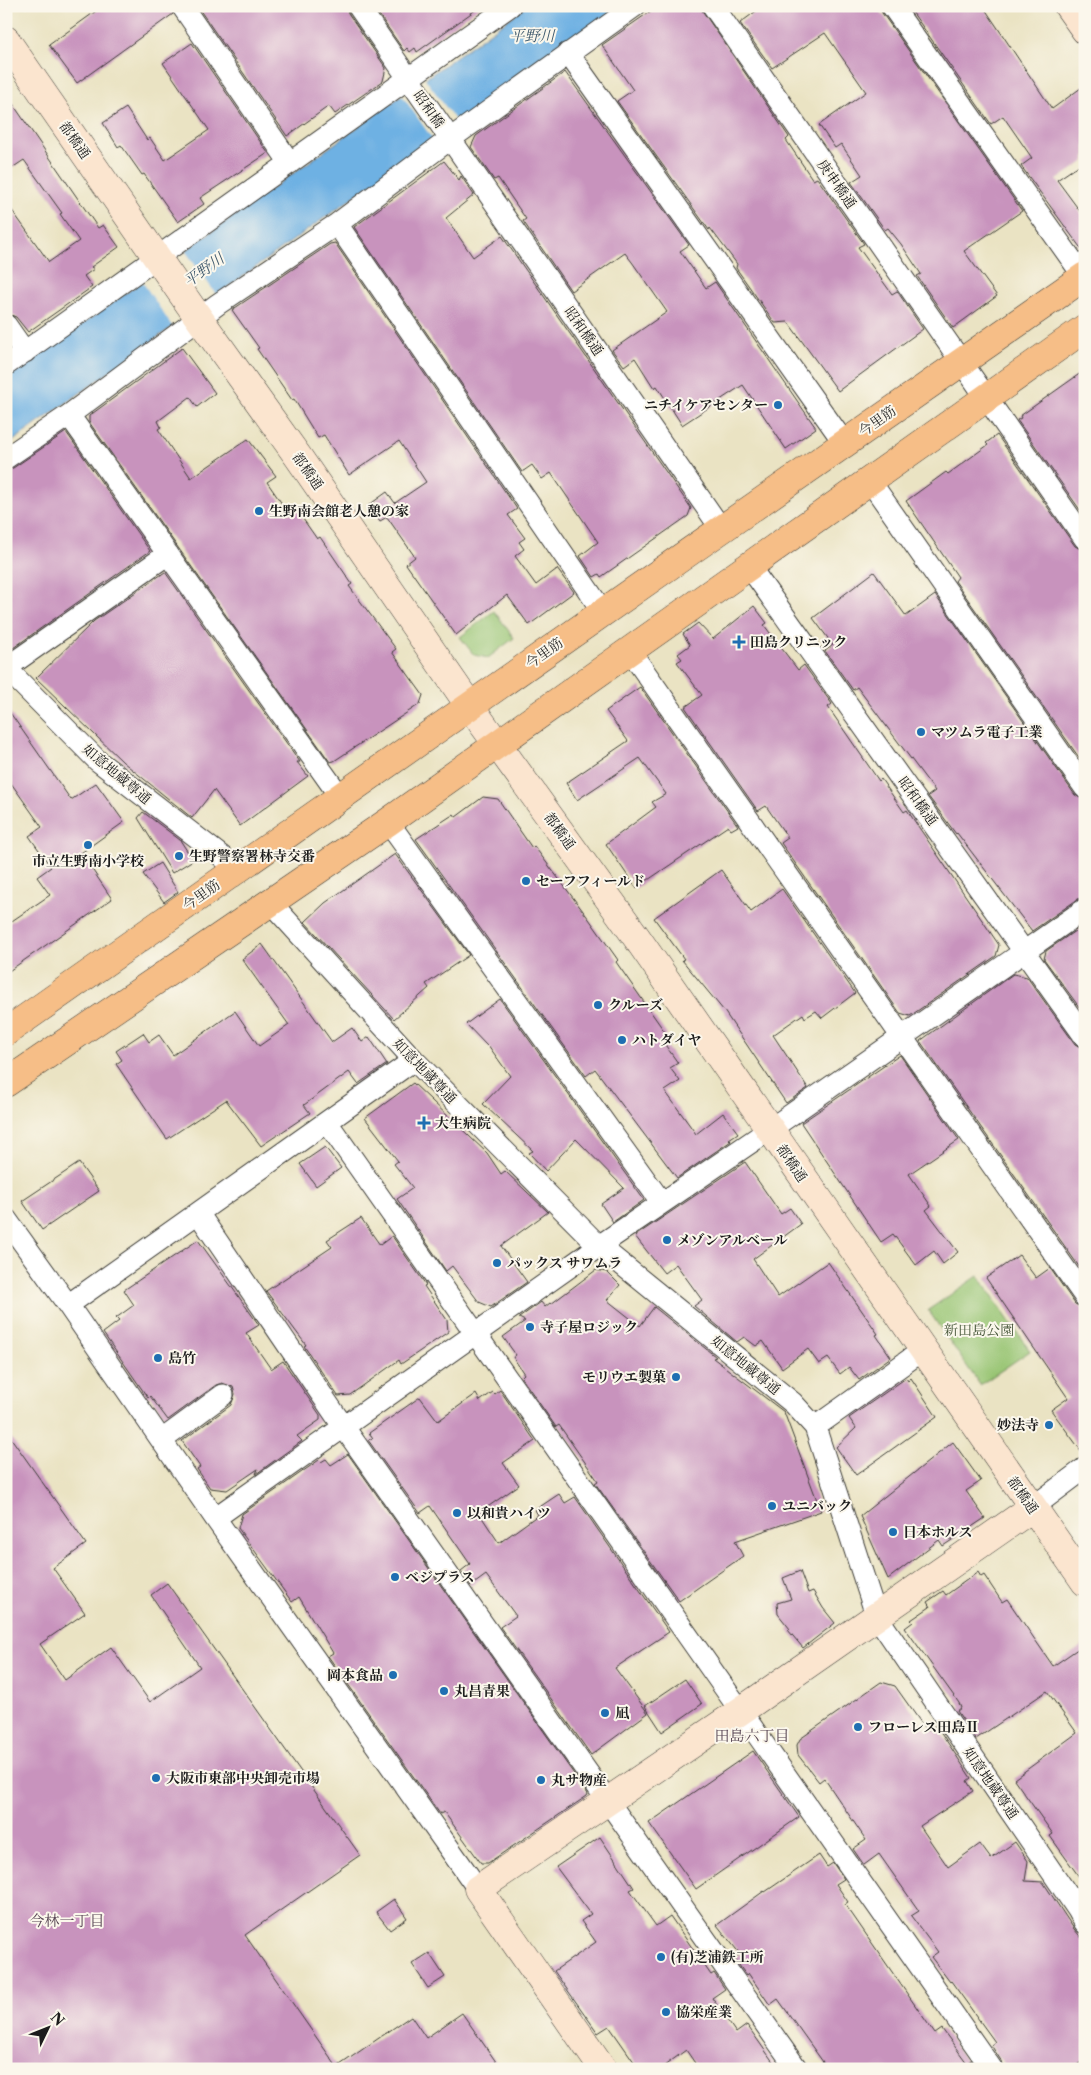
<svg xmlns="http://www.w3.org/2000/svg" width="1091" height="2075" viewBox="0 0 1091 2075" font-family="'Libre Caslon Text','Noto Serif JP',serif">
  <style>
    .green { fill: #97c472; stroke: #5a7047 }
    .water { fill: #6eb1e3; stroke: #456680 }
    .pier { fill: #eae3c3 }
    .building { fill: #c893bd }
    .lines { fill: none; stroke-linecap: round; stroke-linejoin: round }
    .street-casing { stroke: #3b3a35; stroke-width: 23 }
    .secondary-casing { stroke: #3b3a35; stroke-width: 29 }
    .primary-casing { stroke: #3b3a35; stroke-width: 29 }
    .street { stroke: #fff; stroke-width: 21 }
    .secondary { stroke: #fbe5cf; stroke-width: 28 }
    .primary { stroke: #f6be87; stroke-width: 28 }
    .poi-dot { fill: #1f6fb2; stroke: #fbf7ec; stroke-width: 2 }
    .labels { text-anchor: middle; stroke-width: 4; stroke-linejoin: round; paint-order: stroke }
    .street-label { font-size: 14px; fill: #1c1c1c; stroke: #fbf7ec }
    .poi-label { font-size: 14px; font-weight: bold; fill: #1c1c1c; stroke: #fbf7ec; text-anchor: start }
    .park-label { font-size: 14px; fill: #47573a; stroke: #fbf7ec }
    .water-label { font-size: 15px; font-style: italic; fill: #3d586c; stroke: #fbf7ec }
    .neighbourhood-label { font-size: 15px; fill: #584654; stroke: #fbf7ec }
  </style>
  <rect width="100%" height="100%" fill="#fbf7ec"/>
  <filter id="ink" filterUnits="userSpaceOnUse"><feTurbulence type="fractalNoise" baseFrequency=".02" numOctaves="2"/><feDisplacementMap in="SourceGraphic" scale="10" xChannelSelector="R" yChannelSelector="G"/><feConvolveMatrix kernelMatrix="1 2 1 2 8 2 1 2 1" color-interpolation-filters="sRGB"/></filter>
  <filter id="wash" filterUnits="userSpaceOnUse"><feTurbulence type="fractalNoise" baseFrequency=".0096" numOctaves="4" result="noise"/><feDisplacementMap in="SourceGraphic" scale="20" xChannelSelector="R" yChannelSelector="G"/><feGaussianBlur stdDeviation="1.12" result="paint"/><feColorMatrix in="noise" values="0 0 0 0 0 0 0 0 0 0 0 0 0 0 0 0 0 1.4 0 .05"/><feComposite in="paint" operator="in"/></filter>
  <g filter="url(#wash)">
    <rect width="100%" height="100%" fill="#eae3c3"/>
    <!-- green -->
    <path class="green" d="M494,611L514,638L488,658L474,655L460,637Z
      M978,1276L1030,1351L980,1385L928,1310Z"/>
    <!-- water -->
    <path class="water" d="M527,6H620L6,446V379Z"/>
    <!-- pier -->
    <path class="pier" d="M424,77L458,124L434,141L401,94Z
      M184,249L218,297L174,329L141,280Z"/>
    <g id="blocks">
      <!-- building -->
      <path class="building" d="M103,6H170L173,14L77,83L49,45Z
        M197,6H346L348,13L386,68L383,81L335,114L329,106L287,136Z
        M373,6H481L417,52L415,48L410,52L407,48L404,51Z
        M658,6H699L789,137L786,140L813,180L817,178L864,244L858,247L892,294L897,291L923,329L838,391L788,322L775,323L736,268L737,264L710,228L709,230L617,101L633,90L602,45Z
        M763,6H880L882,13L1022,211L964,251L997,296L953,328L917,276L921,274L901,244L888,228L885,230L851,182L862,175L841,144L835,148L819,125L866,92L825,33L772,68L740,23Z
        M908,6H983L1052,109L1085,85V161L1057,180L1085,218V254L1021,166L1032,158L1003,116L991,124Z
        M192,43L268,153L200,198L204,204L178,222L144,174L142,175L121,145L118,147L103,123L126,108L147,140L150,138L165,160L209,130L163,63Z
        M565,72L689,245L680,251L706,288L715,282L816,428L786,449L743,385L682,425L657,386L654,388L635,358L624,366L612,350L667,312L632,262L625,253L571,291L523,221L526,219L498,178L494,180L471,147L476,136Z
        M6,94L98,228L103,225L119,247L91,267L94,269L84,276L92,287L28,332L16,317L6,313V202L49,262L79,241L60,214L62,213L24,160L6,172Z
        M444,161L459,180L461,176L474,195L446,218L473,257L502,236L691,508L688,516L601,577L599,574L594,577L580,556L598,542L551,473L542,479L532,465L522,472L354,227Z
        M335,243L517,509L508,515L525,538L519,542L524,549L515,556L536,585L557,569L574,592L529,625L507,595L456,635L406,564L415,557L387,517L380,521L369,505L387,492L395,503L426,482L399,441L349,475L324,435L318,438L294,399L292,400L257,349L259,348L232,310L330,244Z
        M182,348L215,393L197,407L190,397L158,421L161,427L158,429L191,478L248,439L276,476L267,482L289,514L296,509L317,539L320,537L352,584L349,586L396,649L392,652L423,695L420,704L334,761L330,762L89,422V416Z
        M1085,370V517L1017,420L1021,418L1020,416Z
        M66,432L150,551L6,653V470L13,468Z
        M997,435L1075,546L1085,551V766L955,581L958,577L906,501L946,472L948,474L988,445L986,443Z
        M165,572L300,762H297L308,776L240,826L214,790L192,818L123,762L36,678L94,621Z
        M874,572L906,616L935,595L1075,795L1085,800V897L1078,899L1032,931L957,833L956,834L928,796L935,791L857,687L853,690L825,651L833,645L813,618Z
        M754,606L767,623L764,625L798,670L804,665L832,704L828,707L879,781L881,779L904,812L907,810L999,945L996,956L910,1016L900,1013L781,843L788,838L766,806L758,811L685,707L702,695L677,662L682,659L678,654L690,645L683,634L698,623L713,639Z
        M640,687L738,826L731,830L728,826L636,888L606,844L656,807L652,802L666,794L640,758L577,800L566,783L628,741L606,711Z
        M6,707L71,800L96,783L124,822L81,853L112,899L6,973V925L50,895L37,877L51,867L29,836L42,827L6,776Z
        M483,797L498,799L532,848L534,846L589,919L618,960L616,962L667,1035L661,1039L678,1063L670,1068L680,1081L665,1091L696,1134L723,1113L738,1133L729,1139L731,1141L677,1178L595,1069L586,1076L416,839L454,814L456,817Z
        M143,812L180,840L193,860L172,873L138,818Z
        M395,854L469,955L426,984L429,988L394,1019L305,922L325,903Z
        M160,863L178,892L164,902L143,874Z
        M721,870L751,912L782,889L855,993L822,1018L816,1011L805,1018L803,1014L773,1035L808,1088L786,1103L724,1011L682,960L684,959L654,918Z
        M1085,924V1015L1044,959L1046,951Z
        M262,944L332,1042L352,1028L362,1042L369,1037L387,1064L358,1084L349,1072L304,1105L310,1113L261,1146L226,1100L167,1139L116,1064L122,1060L116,1051L143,1033L149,1042L159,1035L173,1055L235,1011L259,1046L289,1025L242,959Z
        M1013,974L1027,977L1075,1044L1085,1049V1275L920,1041Z
        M500,999L644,1200L613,1222L601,1204L624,1188L576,1139L546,1171L529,1153L533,1151L483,1104L510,1076L488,1045L487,1046L466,1024Z
        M900,1055L959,1140L909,1174L931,1206L926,1210L958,1252L943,1264L934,1251L916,1265L893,1234L881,1242L801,1123Z
        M413,1083L487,1153L501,1174L505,1171L548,1212L501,1246L527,1282L491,1307L479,1302L452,1266L446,1271L397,1199L413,1188L394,1164L398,1161L365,1118Z
        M325,1147L341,1168L316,1186L300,1164Z
        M745,1162L781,1214L790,1208L801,1224L753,1259L778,1297L828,1262L878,1334L876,1335L891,1357L859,1380L849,1367L840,1374L828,1358L819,1364L808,1349L782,1368L763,1341L756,1346L744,1337L737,1342L694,1306L702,1300L676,1264L664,1273L635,1236Z
        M79,1163L99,1191L42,1230L22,1201Z
        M361,1218L380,1245L392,1236L426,1285L424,1286L447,1320L448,1332L401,1364L399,1360L350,1395L338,1396L304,1346L306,1345L266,1291L332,1247L327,1240Z
        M198,1240L259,1325L246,1333L271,1369L283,1361L320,1415V1420L297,1436L302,1441L256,1474L258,1469L227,1490L210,1488L197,1469L200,1467L182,1441L231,1405L235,1394L233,1387L222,1383L216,1385L168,1420L150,1396L148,1398L103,1333L119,1321L116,1318L134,1305L124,1290Z
        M1019,1255L1036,1278L1050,1268L1075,1304L1085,1309V1456L1051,1410L1068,1398L986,1278Z
        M596,1270L607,1272L620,1285L607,1300L640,1326L654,1307L716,1357L713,1358L784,1412L821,1511L735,1541L743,1556L679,1601L595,1483L598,1481L559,1425L556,1427L521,1377L524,1374L513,1357L516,1355L503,1337L525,1321L519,1318L541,1302L545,1307L550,1303L551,1304Z
        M906,1378L908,1381L911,1378L937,1417L856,1475L836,1447L856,1428L849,1418Z
        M500,1390L535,1441L503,1463L519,1485L479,1513L499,1543L538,1515L535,1510L559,1494L565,1503L575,1497L669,1632L615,1668L648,1713L591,1755L500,1627L516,1616L486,1575L471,1586L461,1571L470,1564L430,1506L420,1513L368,1440L373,1438L369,1433L420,1397L438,1421L476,1394L480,1401L493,1392L495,1394Z
        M6,1431L86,1544L53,1568L85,1613L40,1644L65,1680L111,1647L150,1702L200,1667L151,1595L167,1583L360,1855L245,1935L337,2067L411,2016L426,2038L462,2013L501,2069H6Z
        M953,1442L981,1481L966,1491L985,1518L943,1546L939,1540L888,1579L860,1516Z
        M348,1454L588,1794L587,1796L488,1863H481L444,1812L440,1814L328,1656L333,1653L299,1597L292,1602L238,1528L242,1514L319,1460L321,1462L326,1459L331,1465Z
        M800,1571L808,1593L813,1591L823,1608L835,1623L803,1648L788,1630L790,1629L778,1614L777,1603L791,1599L783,1578Z
        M978,1572L981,1577L984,1575L1002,1602L1007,1599L1053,1666L1085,1644V1885L1050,1836L1053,1834L1014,1779L1077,1733L1047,1691L976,1739L957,1711L961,1708L959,1703L905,1628L913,1622L911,1620L930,1607L927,1602L943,1591L946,1595Z
        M685,1679L702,1704L662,1732L645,1706Z
        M881,1682L895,1686L927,1731L936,1725L971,1778L967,1781L973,1791L920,1826L948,1867L980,1844L991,1859L1015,1842L1028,1861L1025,1881L1043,1882L1074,1929L1085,1942V2059L1072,2069H1004L1002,2062L991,2045L995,2042L951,1981L950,1982L931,1957L938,1952L911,1916L919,1911L879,1854L864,1865L853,1849L866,1840L824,1778L819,1782L798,1755L797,1745L800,1739Z
        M753,1751L799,1817L696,1889L649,1823Z
        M600,1837L634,1888L630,1890L656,1926L670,1916L711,1975L714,1973L725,1989L712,1998L736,2033L747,2025L778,2069H699L686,2050L660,2069H639L609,2026L598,2033L554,1971L596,1942L581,1921L591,1914L556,1867Z
        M819,1855L827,1867L833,1863L844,1879L836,1884L848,1902L845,1904L935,2034L942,2029L967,2063L971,2060L977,2069H828L778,1999L770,2005L748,1973L746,1975L734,1958L740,1954L717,1925L764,1891L765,1892Z
        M394,1899L407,1918L390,1930L376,1912Z
        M429,1953L445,1977L428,1988L412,1964Z"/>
    </g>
  </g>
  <g filter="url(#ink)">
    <use href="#blocks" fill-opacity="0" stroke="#3b3a35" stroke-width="1"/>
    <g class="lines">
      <defs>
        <path id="street" d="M182,6L290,163
          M358,6L722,530
          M713,6L1085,539
          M892,6L1084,277
          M568,53L845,444
          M337,224L603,612
          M6,325L25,352
          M6,365L510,6
          M69,415L341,798
          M6,458L69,415L218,304L337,224L450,139L635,6
          M870,481L1085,788
          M168,554L6,668L98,761L238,869
          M749,566L1085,1037
          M630,651L1085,1297
          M388,822L662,1203
          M271,903L414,1060L599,1246L793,1403L815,1427L876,1615L1078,1910L1085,1923
          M327,1122C547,1438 771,1752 992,2069
          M198,1213L343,1426L797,2069
          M6,1219L68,1305L215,1518L478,1889
          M68,1305L414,1060
          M815,1427L923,1350
          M162,1440L223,1395
          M1032,1508L1085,1468
          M215,1518L599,1246L769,1130L1085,909"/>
        <path id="secondary" d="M1068,6L1085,30
          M6,40L196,314L299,458L469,705L637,938L1085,1582
          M603,2069L478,1889L742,1710L1032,1508"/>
        <path id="primary" d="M6,1032C365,780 724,526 1085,276
          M6,1083L388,822L1085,328"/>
      </defs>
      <!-- street casing -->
      <use href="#street" class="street-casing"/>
      <!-- secondary casing -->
      <use href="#secondary" class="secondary-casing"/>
      <!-- primary casing -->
      <use href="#primary" class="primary-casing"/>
      <!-- street -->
      <use href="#street" class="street"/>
      <!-- secondary -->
      <use href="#secondary" class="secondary"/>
      <!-- primary -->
      <use href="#primary" class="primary"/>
    </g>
  </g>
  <!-- markers -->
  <g class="poi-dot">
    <circle cx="778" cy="405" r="5"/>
    <circle cx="259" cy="511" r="5"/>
    <path d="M736.5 634.5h5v5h5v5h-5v5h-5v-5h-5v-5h5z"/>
    <circle cx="921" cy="732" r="5"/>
    <circle cx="88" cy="845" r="5"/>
    <circle cx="179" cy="856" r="5"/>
    <circle cx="526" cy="881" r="5"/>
    <circle cx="598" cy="1005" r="5"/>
    <circle cx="622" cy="1040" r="5"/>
    <path d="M421.5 1115.5h5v5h5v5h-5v5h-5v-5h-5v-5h5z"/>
    <circle cx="667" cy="1240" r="5"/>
    <circle cx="497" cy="1263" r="5"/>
    <circle cx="530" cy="1327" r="5"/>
    <circle cx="158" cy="1358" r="5"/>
    <circle cx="676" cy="1377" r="5"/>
    <circle cx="1049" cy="1425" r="5"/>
    <circle cx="772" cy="1506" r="5"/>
    <circle cx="457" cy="1513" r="5"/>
    <circle cx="893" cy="1532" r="5"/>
    <circle cx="395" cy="1577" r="5"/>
    <circle cx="393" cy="1675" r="5"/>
    <circle cx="444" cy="1691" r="5"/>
    <circle cx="605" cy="1713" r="5"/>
    <circle cx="858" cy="1727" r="5"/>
    <circle cx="156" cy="1778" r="5"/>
    <circle cx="541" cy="1780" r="5"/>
    <circle cx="661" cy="1957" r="5"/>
    <circle cx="666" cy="2012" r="5"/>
  </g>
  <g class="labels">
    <!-- street labels -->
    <g class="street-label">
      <text transform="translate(429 109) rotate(55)" y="5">昭和橋</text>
      <text transform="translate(75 140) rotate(55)" y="5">都橋通</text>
      <text transform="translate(837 184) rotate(55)" y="5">庚申橋通</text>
      <text transform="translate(584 331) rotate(55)" y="5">昭和橋通</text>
      <text transform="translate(877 421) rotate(-35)" y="5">今里筋</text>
      <text transform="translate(308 471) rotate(55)" y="5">都橋通</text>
      <text transform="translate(544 653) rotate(-35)" y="5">今里筋</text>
      <text transform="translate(117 774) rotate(40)" y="5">如意地蔵尊通</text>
      <text transform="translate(918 801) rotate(54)" y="5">昭和橋通</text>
      <text transform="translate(560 831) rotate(54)" y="5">都橋通</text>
      <text transform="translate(201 895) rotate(-35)" y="5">今里筋</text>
      <text transform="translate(425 1071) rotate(46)" y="5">如意地蔵尊通</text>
      <text transform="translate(792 1163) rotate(56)" y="5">都橋通</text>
      <text transform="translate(746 1365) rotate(39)" y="5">如意地蔵尊通</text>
      <text transform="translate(1023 1495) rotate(55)" y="5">都橋通</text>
      <text transform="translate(991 1783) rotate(55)" y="5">如意地蔵尊通</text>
    </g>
    <!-- poi labels -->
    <g class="poi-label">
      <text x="768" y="410" text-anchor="end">ニチイケアセンター</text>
      <text x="269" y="516">生野南会館老人憩の家</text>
      <text x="750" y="647">田島クリニック</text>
      <text x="931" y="737">マツムラ電子工業</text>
      <text x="189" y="861">生野警察署林寺交番</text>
      <text x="88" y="866" text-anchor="middle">市立生野南小学校</text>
      <text x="536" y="886">セーフフィールド</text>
      <text x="608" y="1010">クルーズ</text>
      <text x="632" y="1045">ハトダイヤ</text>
      <text x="435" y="1128">大生病院</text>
      <text x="677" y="1245">メゾンアルベール</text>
      <text x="507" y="1268">パックス サワムラ</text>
      <text x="540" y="1332">寺子屋ロジック</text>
      <text x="168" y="1363">島竹</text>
      <text x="666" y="1382" text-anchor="end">モリウエ製菓</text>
      <text x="1039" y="1430" text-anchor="end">妙法寺</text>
      <text x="782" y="1511">ユニバック</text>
      <text x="467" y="1518">以和貴ハイツ</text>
      <text x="903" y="1537">日本ホルス</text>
      <text x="405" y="1582">ベジプラス</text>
      <text x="383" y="1680" text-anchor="end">岡本食品</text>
      <text x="454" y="1696">丸昌青果</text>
      <text x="615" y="1718">凪</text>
      <text x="868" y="1732">フローレス田島Ⅱ</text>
      <text x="166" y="1783">大阪市東部中央卸売市場</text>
      <text x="551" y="1785">丸サ物産</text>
      <text x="671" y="1962">(有)芝浦鉄工所</text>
      <text x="676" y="2017">協栄産業</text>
    </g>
    <!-- park labels -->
    <g class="park-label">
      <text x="979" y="1335">新田島公園</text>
    </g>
    <!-- water labels -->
    <g class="water-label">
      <text x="532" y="41">平野川</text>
      <text transform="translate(204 270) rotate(-36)" y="5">平野川</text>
    </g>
    <!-- neighbourhood labels -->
    <g class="neighbourhood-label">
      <text x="752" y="1741">田島六丁目</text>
      <text x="67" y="1926">今林一丁目</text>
    </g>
  </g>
  <!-- margin -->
  <rect width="1091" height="2075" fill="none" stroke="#fbf7ec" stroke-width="25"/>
  <!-- north arrow -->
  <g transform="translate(48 2028) rotate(47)" stroke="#fbf7ec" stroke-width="4" paint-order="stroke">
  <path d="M0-4L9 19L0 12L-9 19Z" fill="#1c1c1c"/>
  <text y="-8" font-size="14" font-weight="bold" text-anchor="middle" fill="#1c1c1c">N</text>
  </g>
</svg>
